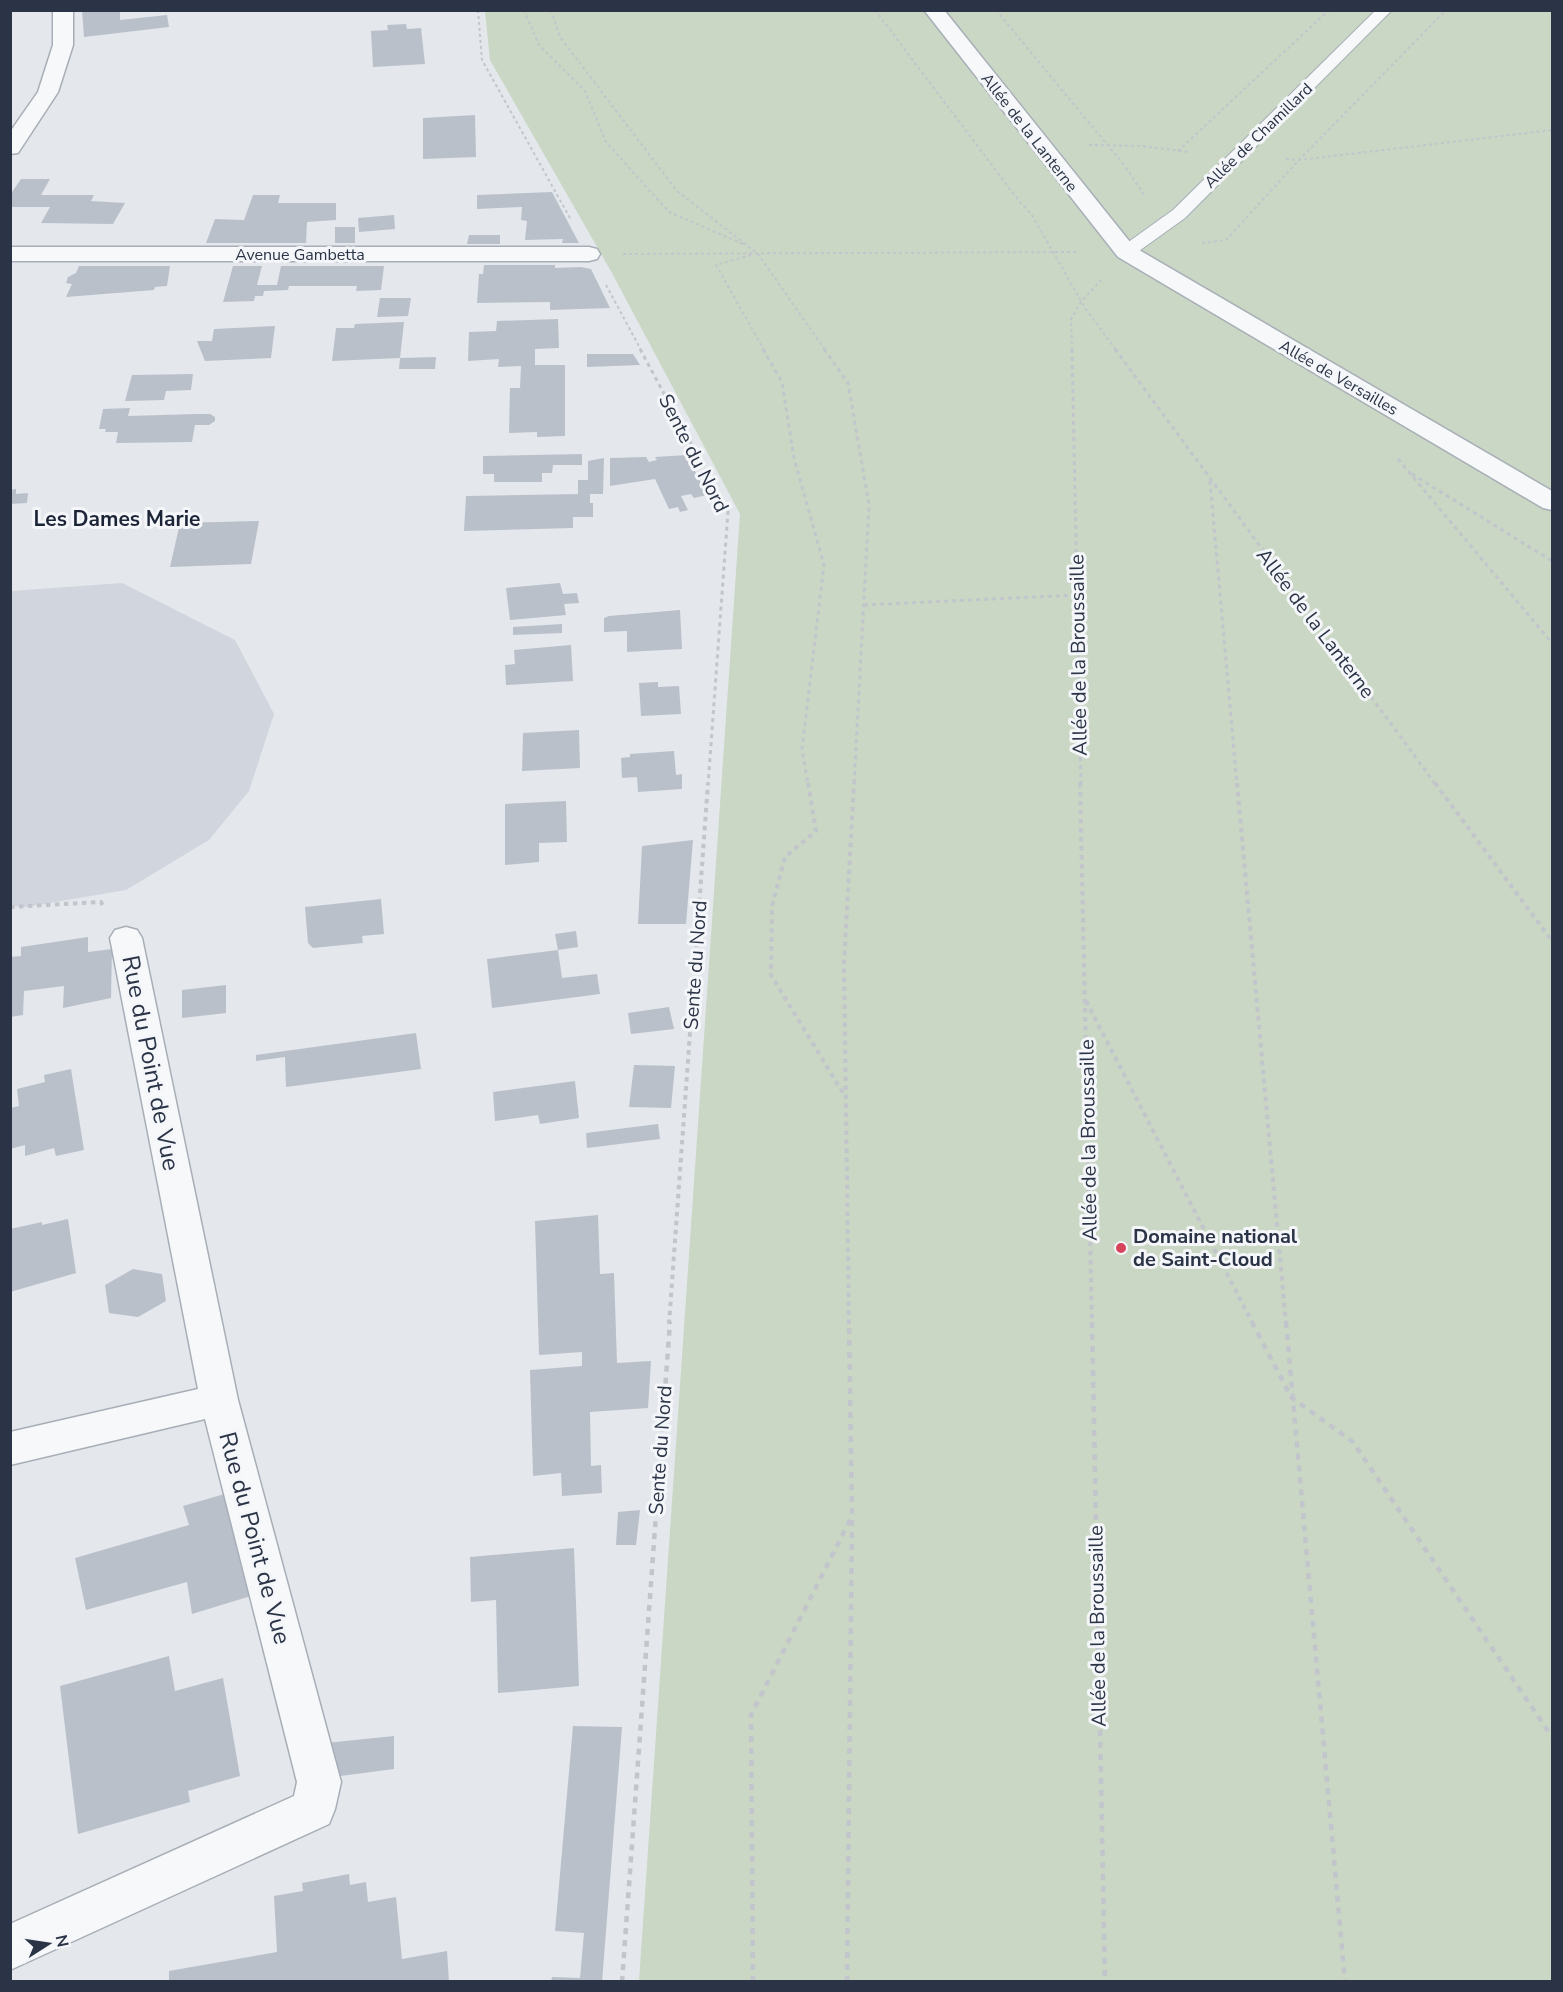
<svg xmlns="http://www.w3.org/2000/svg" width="1563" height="1992" viewBox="0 0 1563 1992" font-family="'Nunito Sans',sans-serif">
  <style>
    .built { fill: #d1d6de }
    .green { fill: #c9d7c4 }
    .building { fill: #bac0ca }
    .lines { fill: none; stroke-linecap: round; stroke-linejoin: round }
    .lane-casing { stroke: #a8aeb7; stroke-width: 2 }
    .street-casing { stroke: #a8aeb7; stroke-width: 3 }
    .path-far3 { stroke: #c2c5cb; stroke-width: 2; stroke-dasharray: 3 3; stroke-linecap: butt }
    .path-far2 { stroke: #c2c5cb; stroke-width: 3; stroke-dasharray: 4 4; stroke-linecap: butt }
    .path-far1 { stroke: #c2c5cb; stroke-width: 4; stroke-dasharray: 4.5 4.5; stroke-linecap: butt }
    .path { stroke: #c2c5cb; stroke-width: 4.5; stroke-dasharray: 6 6; stroke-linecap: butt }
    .lane { fill: #f7f8fa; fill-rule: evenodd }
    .street { fill: #f7f8fa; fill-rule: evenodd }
    .poi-dot { fill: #d6445b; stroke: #f4f6f9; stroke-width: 2 }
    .labels { text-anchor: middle; stroke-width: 6; stroke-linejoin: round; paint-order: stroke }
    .far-street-label { font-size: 16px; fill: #2a3446; stroke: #f4f6f9 }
    .street-label { font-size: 20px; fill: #2a3446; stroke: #f4f6f9 }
    .poi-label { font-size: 20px; font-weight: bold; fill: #2a3446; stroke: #f4f6f9; text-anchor: start }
    .neighbourhood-label { font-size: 21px; font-weight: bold; fill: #1c2537; stroke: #f4f6f9 }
    .near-street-label { font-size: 24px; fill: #2a3446; stroke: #f4f6f9 }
  </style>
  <rect width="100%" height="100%" fill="#e4e7ec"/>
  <!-- built -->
  <path class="built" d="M122,583L235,640L274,714L249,791L209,840L126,890L26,907L11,906V591Z"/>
  <!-- green -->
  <path class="green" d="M485,11H1552V1981H639L740,514L612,273L490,60Z"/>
  <!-- building -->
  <path class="building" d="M82,10H120V20L167,15L169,27L84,37Z
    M406,24L407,29L421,28L425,64L373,67L371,31L388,30L387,25Z
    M475,115L476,157L423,159V118Z
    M21,179H50L41,195H94L91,201L125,203L113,224L41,223L50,207H10V195Z
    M552,192L579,243H562L563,239L525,240L527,221L521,220L522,207L477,209V195Z
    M253,195H280L278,203H336V220L307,222L306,243H206L215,219L244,220Z
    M394,215L395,229L359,232L358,218Z
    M335,227H355V243H335Z
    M469,235H500V244H467Z
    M484,265H555V268L581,267L591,269L610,308L550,310V302L477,303L479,274H483Z
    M79,266H170L167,286L155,287L154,290L66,297L72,284L66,283L68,277L76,273Z
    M233,266H262L257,285H277L281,266H384L381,290L356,291L357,286H289L288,290L264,291L263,296H255L254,301L223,302Z
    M380,298H411L408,316L377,317Z
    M558,319L559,348L535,349V365H565V436L537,437V432L509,433L510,388H520L521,366L498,367L499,359L468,361L469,332L496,331L497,321Z
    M404,322L400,358L332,361L336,328H354L355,324Z
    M275,326L271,358L205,361L197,341H212L214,329Z
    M587,354H633L640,365L587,367Z
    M436,357L435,369H399L400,358Z
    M193,374L191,390L166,391L164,400L125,401L132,375Z
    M130,408L128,416L197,414H210L215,417V421L209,425H195L192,442L116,443L118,432H105L106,429H99L103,409Z
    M582,454V465H553L552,473H542V482H494V474H483V456Z
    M687,455L707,495L694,498L691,494L681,496L688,510L680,512L678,507L669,509L655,479L610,486V458L646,457L649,462L657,460L655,457Z
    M604,458L603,494H590V503H593V517H573V528L464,531L466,496L578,494V480H588V461Z
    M16,489V494L28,493L27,503L10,504V490Z
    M259,521L251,564L170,567L180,523Z
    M560,583L563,594L577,593L579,603L564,604L566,615L510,620L506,588Z
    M680,610L682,649L627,652V631L604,632V618L609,616Z
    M562,624V633L513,635V627Z
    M571,645L573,681L506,685L505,665L515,664L514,650Z
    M658,682V687L679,686L681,714L641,716L639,683Z
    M579,730L580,768L522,771L523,733Z
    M674,751L676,775L682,774V789L638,792L637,777L622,778L621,758L630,757V754Z
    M566,801L567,842L539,843V862L505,865V804Z
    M693,840L686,924H638L642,846Z
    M381,899L384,934L362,936L363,943L313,948L308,943L305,907Z
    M576,931L578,947L558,950L555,934Z
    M88,937V952L112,949L111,998L63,1008L64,986L24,991L23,1015L10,1017V957L21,956V947Z
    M558,950L562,978L597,974L600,994L492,1008L487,959Z
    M226,985V1013L182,1018V990Z
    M669,1007L674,1029L631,1034L628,1013Z
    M416,1033L421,1069L286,1087L285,1057L256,1061V1055Z
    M634,1065L675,1066L671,1108L629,1107Z
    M71,1069L84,1150L56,1156L54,1148L25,1156V1145L10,1149V1108L19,1106L17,1089L45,1082L44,1075Z
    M575,1081L579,1118L540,1124L538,1115L495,1121L493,1092Z
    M658,1124L660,1139L587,1148L586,1133Z
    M598,1215L600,1274L614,1273L617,1363L651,1361L648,1408L590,1412L591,1466L601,1465L602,1493L562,1496L561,1473L533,1476L530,1370L582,1366V1352L539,1355L535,1221Z
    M68,1219L76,1273L10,1292V1229L42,1222V1225Z
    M133,1269L162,1274L166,1301L138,1317L109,1313L105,1285Z
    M235,1491L254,1595L192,1614L187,1582L86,1610L75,1558L189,1525L183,1506Z
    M640,1510L636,1545H616L618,1512Z
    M574,1548L579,1686L498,1693L496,1600L471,1602L470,1557Z
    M169,1656L175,1691L223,1678L240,1776L188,1791L190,1802L78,1834L60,1686Z
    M573,1726L622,1727L602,1982H551L552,1977L580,1978L584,1933L555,1931Z
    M394,1736V1769L333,1777L326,1743Z
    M349,1874L350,1885L366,1882L368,1902L396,1897L402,1959L447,1951L449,1982H169V1971L277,1952L274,1896L303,1891L302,1883Z"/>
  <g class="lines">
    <defs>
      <path id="lane" d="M1376,10H1392L1185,218L1132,256H1120L1117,252L1120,248L1173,210Z"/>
      <path id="street" d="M53,10H73V45L58,92L18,153L10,154V132L38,92L53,45Z
        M924,10H944L1134,247L1552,491V510L1543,508L1118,257Z
        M10,247H589L597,249L600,254L597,259L589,261H10Z
        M126,927L137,930L142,938L238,1400L341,1782L335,1809L329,1824L10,1970V1924L294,1796L297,1782L205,1419L10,1465V1432L198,1389L110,938L115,930Z"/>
    </defs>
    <!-- lane casing -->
    <use href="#lane" class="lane-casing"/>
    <!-- street casing -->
    <use href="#street" class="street-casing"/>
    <!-- path-far3 -->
    <path class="path-far3" d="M478,10L482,60L570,218
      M524,10L539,45L585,91L606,142L669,212L743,244
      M551,10L560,37L677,191L758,254L825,350
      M875,10L1019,201L1032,215L1085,308L1116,350
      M996,10L1124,165L1145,196
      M1089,145L1143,146L1189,152
      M1178,151L1329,10
      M1286,159L1299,160L1552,130
      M1202,243L1226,240L1299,160L1446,10
      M623,254L1078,252
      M751,255L716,265L764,350
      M606,285L641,350
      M1072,350L1071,319L1081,302L1101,280"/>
    <!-- path-far2 -->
    <path class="path-far2" d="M640,349L728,512L708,785
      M763,349L782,382L794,458L824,565L802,749L808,785
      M824,349L848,383L869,505L854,785
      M1072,349L1081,785
      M1115,349L1436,785
      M1398,459L1552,643
      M1412,474L1552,561
      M1210,481L1237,785
      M864,605L1077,595"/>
    <!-- path-far1 -->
    <path class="path-far1" d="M808,783L816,831L785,857L772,906L771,975L846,1098
      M1080,783L1092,1324
      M1237,783L1286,1324
      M1435,783L1552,941
      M10,907L101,902L103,906
      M1086,1001L1253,1324
      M669,1324L708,783
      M849,1324L844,965L854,783"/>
    <!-- path -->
    <path class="path" d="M1092,1322L1105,1982
      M1252,1322L1291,1397L1353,1442L1552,1737
      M1286,1322L1345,1982
      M622,1982L670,1322
      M753,1982L751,1715L851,1518
      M847,1982L852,1517L849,1322"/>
    <!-- lane -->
    <use href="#lane" class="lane"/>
    <!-- street -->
    <use href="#street" class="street"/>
  </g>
  <!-- markers -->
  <circle class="poi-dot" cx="1121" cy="1248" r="6"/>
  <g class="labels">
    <!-- far-street labels -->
    <g class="far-street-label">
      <text transform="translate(1030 132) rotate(52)" y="6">Allée de la Lanterne</text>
      <text transform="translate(1258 135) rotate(-44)" y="6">Allée de Chamillard</text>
      <text x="300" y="260">Avenue Gambetta</text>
      <text transform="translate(1339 377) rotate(30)" y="6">Allée de Versailles</text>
    </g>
    <!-- street labels -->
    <g class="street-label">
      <text transform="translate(694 453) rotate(63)" y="7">Sente du Nord</text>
      <text transform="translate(1316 623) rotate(53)" y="7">Allée de la Lanterne</text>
      <text transform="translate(1078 655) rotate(-91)" y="7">Allée de la Broussaille</text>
      <text transform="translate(695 965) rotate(-86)" y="7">Sente du Nord</text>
      <text transform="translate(1088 1140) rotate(-91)" y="7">Allée de la Broussaille</text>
      <text transform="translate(660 1450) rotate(-86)" y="7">Sente du Nord</text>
      <text transform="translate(1097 1626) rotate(-91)" y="7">Allée de la Broussaille</text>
    </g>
    <!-- poi labels -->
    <g class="poi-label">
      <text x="1133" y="1243">Domaine national<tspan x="1133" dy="23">de Saint-Cloud</tspan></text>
    </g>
    <!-- neighbourhood labels -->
    <g class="neighbourhood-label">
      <text x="117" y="526">Les Dames Marie</text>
    </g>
    <!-- near-street labels -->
    <g class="near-street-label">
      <text transform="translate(151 1063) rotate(79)" y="8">Rue du Point de Vue</text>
      <text transform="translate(255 1538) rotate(75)" y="8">Rue du Point de Vue</text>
    </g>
  </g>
  <!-- border -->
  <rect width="1563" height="1992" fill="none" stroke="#2a3446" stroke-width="24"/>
  <!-- north arrow -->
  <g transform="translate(48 1944) rotate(78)" stroke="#f4f6f9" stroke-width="4.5" paint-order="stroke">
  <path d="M0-4.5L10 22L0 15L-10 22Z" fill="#2a3446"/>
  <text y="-9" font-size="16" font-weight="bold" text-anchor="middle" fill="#2a3446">N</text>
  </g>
</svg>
